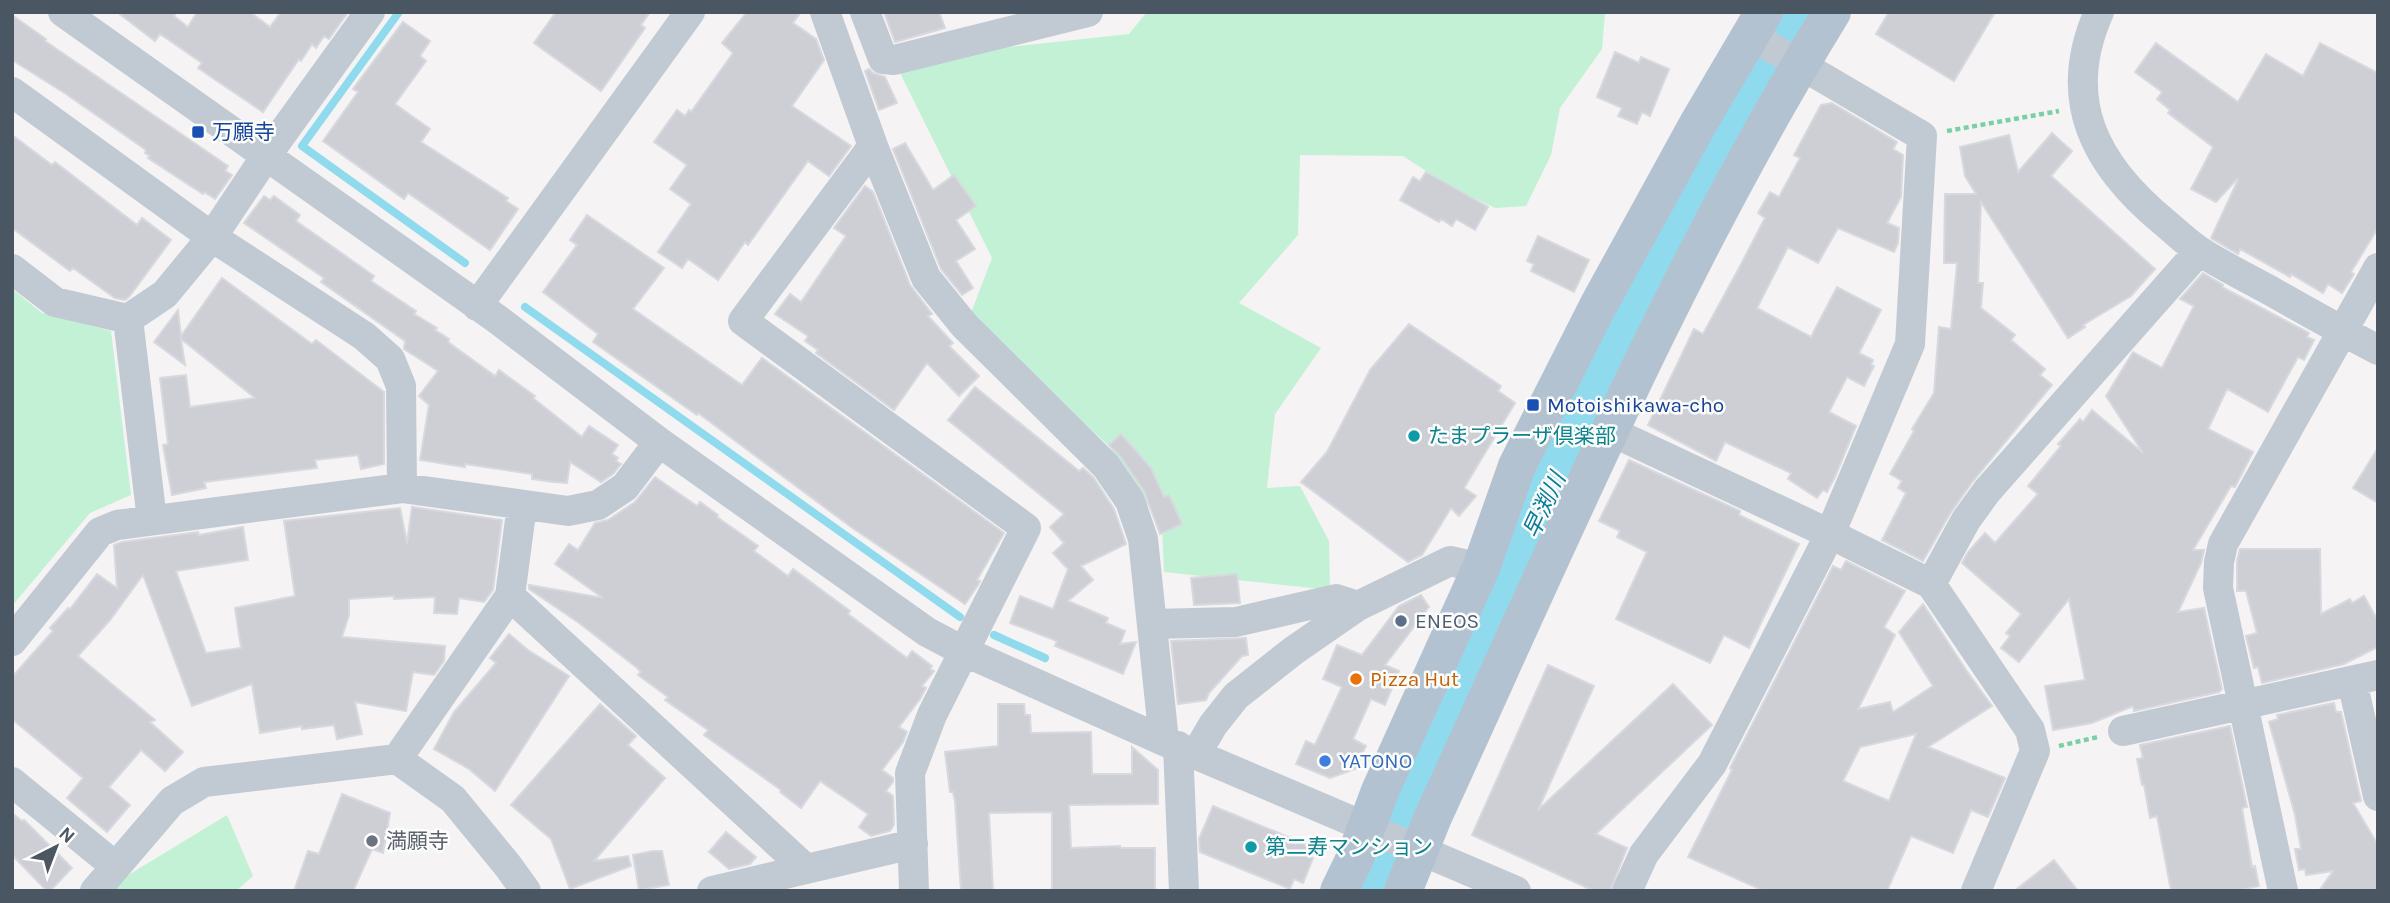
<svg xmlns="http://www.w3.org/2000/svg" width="2390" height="903" viewBox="0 0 2390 903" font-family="Karla,'Noto Sans JP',sans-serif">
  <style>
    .green { fill: #c3f1d5 }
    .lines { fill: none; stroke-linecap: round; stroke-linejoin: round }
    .stream { stroke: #90daee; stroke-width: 8 }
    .river { stroke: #90daee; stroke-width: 47 }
    .building { fill: #cdcfd5; stroke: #d7d9de; stroke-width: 2; fill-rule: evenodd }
    .path { stroke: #7ad0a6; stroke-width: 4.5; stroke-dasharray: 5 3.5; stroke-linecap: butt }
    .minor { stroke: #c1cad2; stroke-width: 30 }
    .major { stroke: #b3c2d1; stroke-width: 38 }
    .transit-dot { fill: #1a4fb4; stroke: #fff; stroke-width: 2.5 }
    .culture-dot { fill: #0f9aa8; stroke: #fff; stroke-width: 2.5 }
    .service-dot { fill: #5c6f8a; stroke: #fff; stroke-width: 2.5 }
    .food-dot { fill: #e8710a; stroke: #fff; stroke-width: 2.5 }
    .shop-dot { fill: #3f7fe0; stroke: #fff; stroke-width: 2.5 }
    .worship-dot { fill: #6b7280; stroke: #fff; stroke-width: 2.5 }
    .labels { text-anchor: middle; stroke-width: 5; stroke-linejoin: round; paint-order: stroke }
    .transit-label { font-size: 21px; fill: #164399; stroke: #fff; text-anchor: start }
    .culture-label { font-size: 21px; fill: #0d838f; stroke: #fff; text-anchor: start }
    .service-label { font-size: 21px; fill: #4e5e75; stroke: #fff; text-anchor: start }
    .food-label { font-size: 21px; fill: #c56008; stroke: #fff; text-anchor: start }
    .shop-label { font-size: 21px; fill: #366cbe; stroke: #fff; text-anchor: start }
    .worship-label { font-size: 21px; fill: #5b616d; stroke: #fff; text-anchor: start }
    .water-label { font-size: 23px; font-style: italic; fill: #0c7c9b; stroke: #fff }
  </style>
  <rect width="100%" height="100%" fill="#f5f3f3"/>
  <!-- green -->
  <path class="green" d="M1147,12H1605L1602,49L1560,108L1551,155L1526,206L1495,208L1451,187L1403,156L1300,155L1298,235L1239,303L1321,348L1275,414L1267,488L1300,486L1329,541L1330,590L1164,572L1162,527L1109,446L969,318L992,258L897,67L964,52L1129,34Z
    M12,289L42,313L111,331L131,495L90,513L12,606Z
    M227,815L253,876L236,891H102Z"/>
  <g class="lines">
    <!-- stream -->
    <path class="stream" d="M399,12L302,146L465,263
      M525,307L960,617
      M994,635L1045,658"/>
    <!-- river -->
    <path class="river" d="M1368,891L1616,349L1789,12"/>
  </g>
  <!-- building -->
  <path class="building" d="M117,12H177L174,16L188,27L197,12H250L270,27L281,12H348L329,39L324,36L316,48L312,44L301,61L299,59L263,112L198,68L202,63L160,34L155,41Z
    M556,12H650L641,25L645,28L601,91L534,43Z
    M747,12H801L793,23L816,39L824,60L792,106L851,146L829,176L808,161L748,245L745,242L718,280L688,259L682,268L658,252L691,204L670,189L687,165L654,142L677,110L685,116L689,110L691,112L733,53L722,43Z
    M884,12H939L945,28L895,42Z
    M1889,12H1995L1954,81L1876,34Z
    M12,15L46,39L45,41L228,166L225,171L232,175L215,199L204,192L203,194L148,158L150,156L145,153L146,150L66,94L12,60Z
    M403,22L430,41L420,56L426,61L395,104L430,129L421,142L508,198L506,201L518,209L490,250L408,193L404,199L323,141L358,92L353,89Z
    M2156,43L2238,102L2266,54L2303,76L2320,43L2378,73V228L2351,272L2354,274L2342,293L2328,284L2323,293L2291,274L2290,277L2240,249L2238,254L2211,238L2238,180L2237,179L2216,202L2191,189L2213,147L2168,113L2170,110L2157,99L2162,92L2135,72Z
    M1615,52L1639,63L1641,57L1669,69L1650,116L1642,112L1637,124L1618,116L1622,108L1597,97Z
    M869,69L873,73L885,77L897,103L879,110L865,71Z
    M1832,103L1897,142L1893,149L1903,155L1901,197L1887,223L1899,228L1898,243L1894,252L1838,228L1818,263L1788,247L1757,308L1811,337L1837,287L1881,310L1859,353L1873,360L1871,365L1874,366L1864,386L1847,377L1829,412L1856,426L1835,477L1827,492L1823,490L1817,498L1788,479L1791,473L1725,442L1716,461L1648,425L1694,329L1703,334L1739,268L1765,218L1758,213L1770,192L1779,197L1800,158L1794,155L1821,105Z
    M2052,133L2072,151L2051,176L2155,269L2131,296L2083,325L2085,327L2068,338L1981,202L1978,283H1983L1981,308L2015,335L2011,340L2045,369L2040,375L2052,385L1973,481L1951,512L1923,561L1882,540L1906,493L1898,488L1902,481L1890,474L1914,431L1912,429L1934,393L1939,327L1951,329L1957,263H1944L1945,194H1976L1965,176L1960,147L2009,135L2018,172Z
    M12,135L52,165L55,162L137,225L142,218L171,240L129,297L125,300L115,298L73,268L70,271L12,228Z
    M905,143L933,190L954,175L976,206L956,220L975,249L956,261L973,288L962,295L941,269L893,149Z
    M1426,172L1488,207L1475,230L1456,219L1452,226L1441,219L1439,222L1400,200L1413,177L1420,181Z
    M865,186L873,192L910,285L932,314L928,316L953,343L949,346L979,376L959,396L927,363L894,410L816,353L818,350L805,341L808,336L775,314L790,294L801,302L846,236L834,228Z
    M264,196L270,200L274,196L300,215L296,221L374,276L371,281L416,311L414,314L437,328L435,330L449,339L448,342L495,376L499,370L535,396L533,398L582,437L589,426L618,445L612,454L618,458L616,461L621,464L613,474L601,482L570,462L567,483L553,482L532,479V474L465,464V467L420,460L429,405L419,396L438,371L404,349L405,341L321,282L324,278L244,223Z
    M587,215L664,268L633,309L742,385L762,358L1004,533L977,580L980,581L978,585L965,604L851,527L698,413L697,415L593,342L598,334L543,292L577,245L570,240Z
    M1538,236L1589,260L1574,292L1531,271L1534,264L1527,261Z
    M2203,273L2223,285L2222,287L2309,333L2307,337L2314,340L2304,360L2298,357L2268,412L2227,389L2208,429L2253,452L2235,487L2231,486L2193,550H2204L2201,563L2178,612L2204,608L2222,689L2219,692L2134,711L2133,706L2092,723L2053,730L2045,686L2085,680L2069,599L2019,662L2001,648L2010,636L2006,633L2021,614L1962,563L1968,552L1985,533L1995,543L2038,494L2028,486L2061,446L2058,444L2080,419L2083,422L2092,410L2143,453L2106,396L2133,352L2162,368L2194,306L2180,299Z
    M222,278L312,344L316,340L384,392V464L361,469L358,455L315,460L317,468L204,482L206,488L172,495L163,445L168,444L160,378L186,375L190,407L255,398L181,339L185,365L154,342L178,310L181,336Z
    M1409,324L1501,386L1498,391L1515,403L1464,488L1476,496L1459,516L1451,508L1422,555L1408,562L1301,482L1327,452L1370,370Z
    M975,387L1079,471L1083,468L1093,477L1114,509L1126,544L1081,566L1093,580L1068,601L1108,618L1106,623L1125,631L1120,644L1136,642L1123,674L1055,646L1057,641L1010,623L1020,596L1053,609L1068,569L1053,553L1064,543L1050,527L1064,514L948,420Z
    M1121,434L1151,468L1164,497L1169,495L1182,524L1160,534L1144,491L1120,456L1109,445Z
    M2378,448V503L2353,488Z
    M1629,460L1740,511L1739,515L1799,544L1749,648L1724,635L1710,663L1616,619L1647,552L1617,537L1620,531L1599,521Z
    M655,477L697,506L700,502L718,515L717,517L758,546L754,551L788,576L793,569L850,611L848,614L907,658L912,651L932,666L930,669L934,671L922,686L926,688L920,699L899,727L907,732L903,742L882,770L893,778V782L886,791L893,796L894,825L890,831L871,836L859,827L868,814L820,781L801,808L780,792L781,790L704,735L708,730L665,700L668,697L638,675L641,672L636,667L579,623L529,589V585L603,598L555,564L569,544L578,550L595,523L608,520L635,502Z
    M412,507L502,520L493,590L484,602L459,598L457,614L434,613L435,597L394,599V596L349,599V615L342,637L445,646L444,661L434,675L413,672L406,711L355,702L362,734L337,739L334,725L302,729V726L260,733L252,684L192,706L143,575L110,620L78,656L155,720L150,722L183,752L165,771L141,750L109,787L130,805L107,832L67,798L83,778L12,719V677L53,631L50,628L68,608L70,609L97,574L117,588L114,545L122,542L198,532L199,535L243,527L248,560L176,571L206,653L241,648L235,608L295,596L284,521L400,508L407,543Z
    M2240,549H2320L2321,614L2350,599L2352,603L2364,596L2378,621V647L2344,664L2262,683L2258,667L2254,668L2246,636L2257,633L2246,591H2237V561Z
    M1846,561L1905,591L1884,627L1895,635L1858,709L1890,702L1893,712L1933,686L1899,632L1923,604L1966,670L1992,706L1928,747L2005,778L1988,817L1971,810L1953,853L1911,836L1887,891H1764L1688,857L1732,770L1730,768L1833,566L1841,570ZM1916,734L1889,801L1843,781L1860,747Z
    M1237,574L1240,603L1194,605L1191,578Z
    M1421,595L1429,607L1385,665L1399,671L1385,705L1371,699L1353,739L1366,746L1355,769L1330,778L1296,764L1306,741L1315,745L1342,687L1323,679L1337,645L1362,655L1399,606Z
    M509,634L528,650L569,676L495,791L469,769L434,749L454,712L496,663L490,658Z
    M1246,638L1248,655L1242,656L1209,693L1206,700L1178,704L1171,641Z
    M1548,665L1594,686L1538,810L1673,684L1712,725L1596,834L1627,848L1610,891H1594L1472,835Z
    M2334,703L2336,712H2341L2361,801L2353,803L2378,845V891H2319L2333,871L2306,875L2305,869L2299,870L2295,849H2301L2295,815L2269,722L2278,719L2277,715Z
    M600,704L636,736L628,745L665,778L594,861L628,856L631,866L570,889L551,839L511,805Z
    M998,704H1024L1025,715H1030L1031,733L1091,732L1092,774H1132V747L1158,770V804L1069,805L1071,848L1120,846V848H1155V891H1052V812L989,813L993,891H961L955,801L953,792H950L945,752L998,746Z
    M2230,726L2247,807L2242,808L2252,867L2255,866L2259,886L2235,891H2171L2157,816L2150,818L2144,785H2142L2137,759L2143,758L2140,745Z
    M342,794L390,813L383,853L372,849L353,891H294L308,851L319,854Z
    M1213,806L1308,845L1304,855L1313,858L1303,883L1294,879L1290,889L1200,852L1199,839Z
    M12,813L22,821L24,820L72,868L50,891H47L12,855Z
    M726,832L756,857L750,864L729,869L709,852Z
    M653,851H662L669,885L639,890L633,855Z
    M2054,860L2078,891H2014Z"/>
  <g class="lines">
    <!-- path -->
    <path class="path" d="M1947,131L2059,111
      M2059,746L2098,737"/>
    <!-- minor -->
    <path class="minor" d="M63,12L497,319L659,442L927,632L963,651L1164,741L1516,891
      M825,12L873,146L926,278L964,325L1106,466L1130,501L1143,539L1164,741
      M865,12L883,59L894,60L1088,12
      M2099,12C2060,100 2095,165 2164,222C2176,232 2188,244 2201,252C2223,266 2247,278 2271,291C2306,311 2342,331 2378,350
      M12,92L212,237L364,336L390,359L401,386L402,488
      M873,146L743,321L1026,528L932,715L910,773L914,891
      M12,269L55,302L128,319L165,294L212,237L266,156L370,12
      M477,306L690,12
      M128,319L152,520
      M1610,431L1830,534L1931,584L2030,730L2035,751L1976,891
      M1931,584L1966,520L1987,491L2199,251
      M510,596L805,868
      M1152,624L1236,622L1336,599L1358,606
      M12,641L100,532L117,525L402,488L568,511L598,505L625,487L659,442
      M2352,681L2378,796
      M2123,731L2378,675
      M1178,746L1184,891
      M1196,754L1213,725L1236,696L1293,651L1358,606L1450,561L1481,568
      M397,759L510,596L522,505
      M12,782L115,866
      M95,891L172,801L204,782L397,759L453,799L508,866L526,891
      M712,891L913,844
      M1627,891L1644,854L1712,764L1830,534L1910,344L1922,136L1750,35
      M2283,891L2218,588L2219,562L2223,544L2378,268"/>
    <!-- major -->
    <path class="major" d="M1339,891L1355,858L1380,791L1481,568L1517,466L1598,306L1698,124L1764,12
      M1403,891L1433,817C1558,545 1675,267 1832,12"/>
  </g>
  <!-- markers -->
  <g class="transit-dot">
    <rect x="191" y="125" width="14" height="14" rx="3.5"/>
    <rect x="1526" y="398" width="14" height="14" rx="3.5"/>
  </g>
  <g class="culture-dot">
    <circle cx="1414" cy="436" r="7"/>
    <circle cx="1251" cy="847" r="7"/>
  </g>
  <circle class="service-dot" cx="1401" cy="621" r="7"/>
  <circle class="food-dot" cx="1356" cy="679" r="7"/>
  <circle class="shop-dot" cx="1325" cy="761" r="7"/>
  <circle class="worship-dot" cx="372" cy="841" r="7"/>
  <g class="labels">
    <!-- transit labels -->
    <g class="transit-label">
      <text x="212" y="139">万願寺</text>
      <text x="1547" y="412">Motoishikawa-cho</text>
    </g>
    <!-- culture labels -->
    <g class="culture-label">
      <text x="1428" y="443">たまプラーザ倶楽部</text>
      <text x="1265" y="854">第二寿マンション</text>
    </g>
    <!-- service labels -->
    <g class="service-label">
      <text x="1415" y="628">ENEOS</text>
    </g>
    <!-- food labels -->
    <g class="food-label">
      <text x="1370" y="686">Pizza Hut</text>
    </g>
    <!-- shop labels -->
    <g class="shop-label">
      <text x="1339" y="768">YATONO</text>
    </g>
    <!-- worship labels -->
    <g class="worship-label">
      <text x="386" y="848">満願寺</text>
    </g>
    <!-- water labels -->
    <g class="water-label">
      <text transform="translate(1544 505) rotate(-65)" y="8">早渕川</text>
    </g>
  </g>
  <!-- border -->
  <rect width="2390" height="903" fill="none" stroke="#4a5661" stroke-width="28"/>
  <!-- north arrow -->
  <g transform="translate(56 847) rotate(42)" stroke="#ffffff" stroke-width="5" paint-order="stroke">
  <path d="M0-5L12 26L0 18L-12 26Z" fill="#4a5661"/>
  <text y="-10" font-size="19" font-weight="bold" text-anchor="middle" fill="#4a5661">N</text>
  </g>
</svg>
